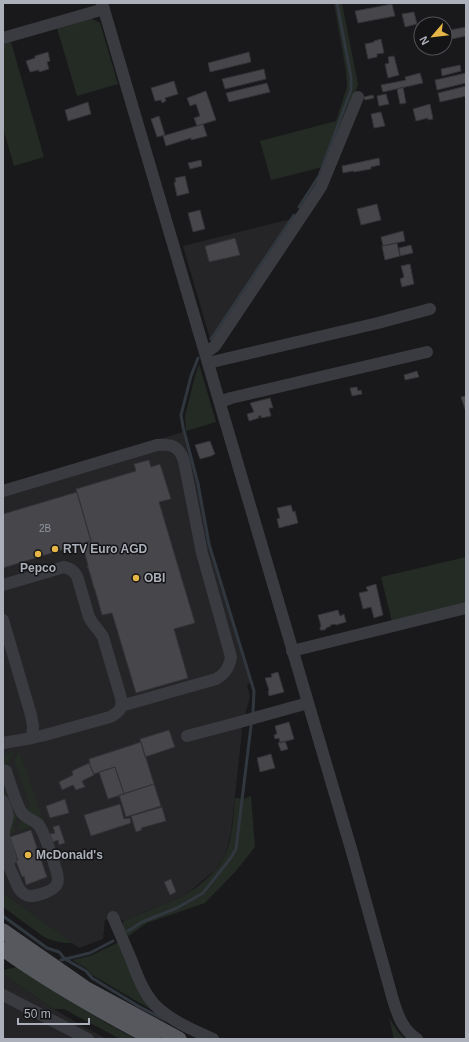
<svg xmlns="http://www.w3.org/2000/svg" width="469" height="1042" viewBox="0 0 469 1042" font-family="Helvetica,sans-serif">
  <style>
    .built { fill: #252528 }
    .green { fill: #232b24 }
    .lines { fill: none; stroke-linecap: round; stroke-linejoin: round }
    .stream { stroke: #30373e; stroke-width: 3 }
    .building { fill: #46464b; stroke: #333337 }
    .minor { stroke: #3a3b40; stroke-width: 12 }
    .major { stroke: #56585e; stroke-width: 15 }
    .poi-dot { fill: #e5b547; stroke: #141416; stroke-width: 1.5 }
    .labels { text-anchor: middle; stroke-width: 3; stroke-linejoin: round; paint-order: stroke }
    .number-label { font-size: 10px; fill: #92969e }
    .poi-label { font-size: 12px; font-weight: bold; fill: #acb0ba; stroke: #141416; text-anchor: start }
  </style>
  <rect width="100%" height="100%" fill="#19191b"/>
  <!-- built -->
  <path class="built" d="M295,218L211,342L183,246Z
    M183,432L196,481L199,480L210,542L217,571L251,683L247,684L250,697L245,715L239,717L242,731L231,833L225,856L215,870L189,892L181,897L123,921L118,916L105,920L103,939L79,948L3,893V485Z
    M3,974L54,1009L81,1025L107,1039H3Z"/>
  <!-- green -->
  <path class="green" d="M334,3H342L358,84L353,99L327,166L271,180L260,141L336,121L347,87L346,71Z
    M90,18L100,23L118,84L77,96L57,28Z
    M11,42L44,157L14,166L3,128V44Z
    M199,364L216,422L186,431L185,416L195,376Z
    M466,557V605L392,622L381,577Z
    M19,751L44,822L23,812L30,805L14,761Z
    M13,752L14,753L7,765L6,763L3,764V755Z
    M3,783L13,813L17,814L18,816L14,826L16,832L7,835L3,796Z
    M251,796L255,847L236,871L205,903L147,923L130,935L125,938L122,931L123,921L181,897C196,889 218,872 225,855C233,838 233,817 235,798L244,799Z
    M21,819L29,822L31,827L20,831L18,826Z
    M3,893L73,943C63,943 54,942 44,937L3,907Z
    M119,942L164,1017L92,975L87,969L72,960L90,956Z
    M17,967C56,992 95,1018 136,1039H120L64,1009H54L3,974V970Z
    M389,1018L399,1033L405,1039H394Z"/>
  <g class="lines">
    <!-- stream -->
    <path class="stream" d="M299,207L319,176L351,90V77L337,3
      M211,339L294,215
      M198,358L191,376L181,415L183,427L198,484L209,544L254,691L253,713
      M3,916L47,948L59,952L65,959L86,971L92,978L138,1006L165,1020
      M128,931L142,922L177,908L203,893L230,859L236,849L251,726
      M61,960L90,953L113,941"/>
  </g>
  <!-- building -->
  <path class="building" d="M392,4L395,16L358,23L355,11Z
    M414,12L417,24L405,27L402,14Z
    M466,27V36L452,39L450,30Z
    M381,39L384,53L377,54V57L368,59L365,44L374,42V41Z
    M48,52L50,61L47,62L49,69L39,72V70L30,72L26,61L35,58V56Z
    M249,52L251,62L210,72L208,63Z
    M394,56L399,75L388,78L385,64L389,63L388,57Z
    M460,65L461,71L442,76L441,69Z
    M264,69L266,79L225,89L222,79Z
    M420,73L423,83L383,92L381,85L406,80L405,77Z
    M466,73V83L437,90L435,80Z
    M174,81L178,94L165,98L166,101L162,103L161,100L155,101L151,88Z
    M267,83L270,92L229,102L226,93Z
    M466,86V96L440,102L438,93Z
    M403,87L406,103L400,104L397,89Z
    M206,91L216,120L197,126L194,118L200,116L196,104L190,106L187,98Z
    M386,94L389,104L379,106L377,96Z
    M373,95L374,98L365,100L364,97Z
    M88,102L91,114L68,121L65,110Z
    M430,104L433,119L428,120V118L416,121L413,109Z
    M381,112L385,126L374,128L371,114Z
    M159,116L165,135L157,137L151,119Z
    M203,124L207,136L191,140V138L166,146L163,136Z
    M379,158L380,165L371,167V169L354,172L353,171L343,173L342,166Z
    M201,160L202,166L190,169L188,163Z
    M185,176L189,193L177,196L174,182H176L175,178Z
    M377,204L381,220L361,225L357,209Z
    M200,210L205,229L193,232L188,213Z
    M403,231L405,241L383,246L381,237Z
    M235,238L240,255L209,262L205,246Z
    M397,243L400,256L385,260L382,246Z
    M411,245L413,253L400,256L399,248Z
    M410,264L414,284L402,287L400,279L404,277L401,266Z
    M417,371L419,377L405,380L404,375Z
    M357,387L358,391L361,390L362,394L352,396L350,388Z
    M466,396V409H465L461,397Z
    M270,398L273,408H269L271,416L261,418V416H258L259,418L249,421L247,414L254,412L250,403Z
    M210,441L215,454L211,456L200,459L195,445Z
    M149,460L151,467L160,464L171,499L159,502L195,623L174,629L188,678L136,693L112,613L102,615L95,590L94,588L88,567L87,568L88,565L82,544L91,541L76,489L136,471L134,464Z
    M77,492L91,541L3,568V514Z
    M291,505L293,512L295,511L298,523L279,528L277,519L280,518L277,508Z
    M376,584L383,615L374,618L371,607L363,609L359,593L368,591L366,587Z
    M338,610L340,616L344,614L346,622L336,625L335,624L330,625L331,626L326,628L325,630H320V628L321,626L318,615Z
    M278,672L284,692L269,696L268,691L269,690L265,678L272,677L271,674Z
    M289,722L294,739L280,743L279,738L275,739L274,735L277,734L275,726Z
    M169,730L175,747L145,757L140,739Z
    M285,741L288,749L281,751L278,743Z
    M141,742L154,784L124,794L115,767L94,774L89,763H90L89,759Z
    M271,754L275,768L260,772L257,758Z
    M89,763L94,775L82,781L85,787L76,790L73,785L62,790L59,782L73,775L72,771Z
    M115,767L124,794L108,799L99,772Z
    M154,784L161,806L126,817L119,795Z
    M65,799L69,813L50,818L46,806Z
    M120,804L124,819L130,818L131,823L91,836L84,815Z
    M162,807L166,821L141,828L142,830L136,832L131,816Z
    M59,825L65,843L59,845L58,840L53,842L50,834L55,833L53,827Z
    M31,830L47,877L26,885L24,876L22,877L16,861L18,860L10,837Z
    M171,879L176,892L170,895L164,882Z"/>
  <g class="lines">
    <!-- minor -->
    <path class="minor" d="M102,3L352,852L393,1000C398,1016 403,1030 417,1039
      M3,38L104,9
      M205,353L215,346L321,187L358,97
      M208,363L378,323L430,309
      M220,402L231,398L427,352
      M3,491L157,445C172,444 179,446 184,461L202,553L231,657C229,668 225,674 216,679L121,706
      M3,585L64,567C70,568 74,571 77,576L89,617C93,625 99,630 103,637L121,698C123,709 119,712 110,717L45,735L32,738L33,726L31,715L3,620
      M292,651L466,608
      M187,736L240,722L308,703
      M3,743L32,738
      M3,770L6,771C9,780 17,808 23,814C27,818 33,820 38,824C44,831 54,862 57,873C60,885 55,889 44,893C33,897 25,899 18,887L3,852
      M3,801L7,811L8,816L4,831V836L11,859
      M113,917C119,931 125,945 131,959C137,975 143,992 155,1005C171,1021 193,1030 213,1039
      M3,995L88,1039"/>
    <!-- major -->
    <path class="major" d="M3,931L85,988L179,1039
      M3,949C50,983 102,1012 153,1039"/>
  </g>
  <!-- markers -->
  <g class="poi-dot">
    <circle cx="55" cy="549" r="4"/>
    <circle cx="38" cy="554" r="4"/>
    <circle cx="136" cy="578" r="4"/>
    <circle cx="28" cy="855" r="4"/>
  </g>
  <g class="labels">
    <!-- number labels -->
    <g class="number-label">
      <text x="45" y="532">2B</text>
    </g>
    <!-- poi labels -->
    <g class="poi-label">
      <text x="63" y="553">RTV Euro AGD</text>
      <text x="38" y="572" text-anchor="middle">Pepco</text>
      <text x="144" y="582">OBI</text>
      <text x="36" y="859">McDonald's</text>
    </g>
  </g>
  <!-- border -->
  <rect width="469" height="1042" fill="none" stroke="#acb0ba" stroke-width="8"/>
  <!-- north arrow -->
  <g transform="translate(433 36) rotate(242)"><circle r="19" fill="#141416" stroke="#515258"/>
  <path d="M0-3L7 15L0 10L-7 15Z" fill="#e5b547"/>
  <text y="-6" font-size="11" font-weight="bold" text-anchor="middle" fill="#acb0ba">N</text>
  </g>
  <!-- scale -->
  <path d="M18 1018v6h71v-6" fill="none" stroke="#acb0ba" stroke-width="2"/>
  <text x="24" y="1018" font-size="12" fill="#acb0ba" stroke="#141416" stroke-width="3" paint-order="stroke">50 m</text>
</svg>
